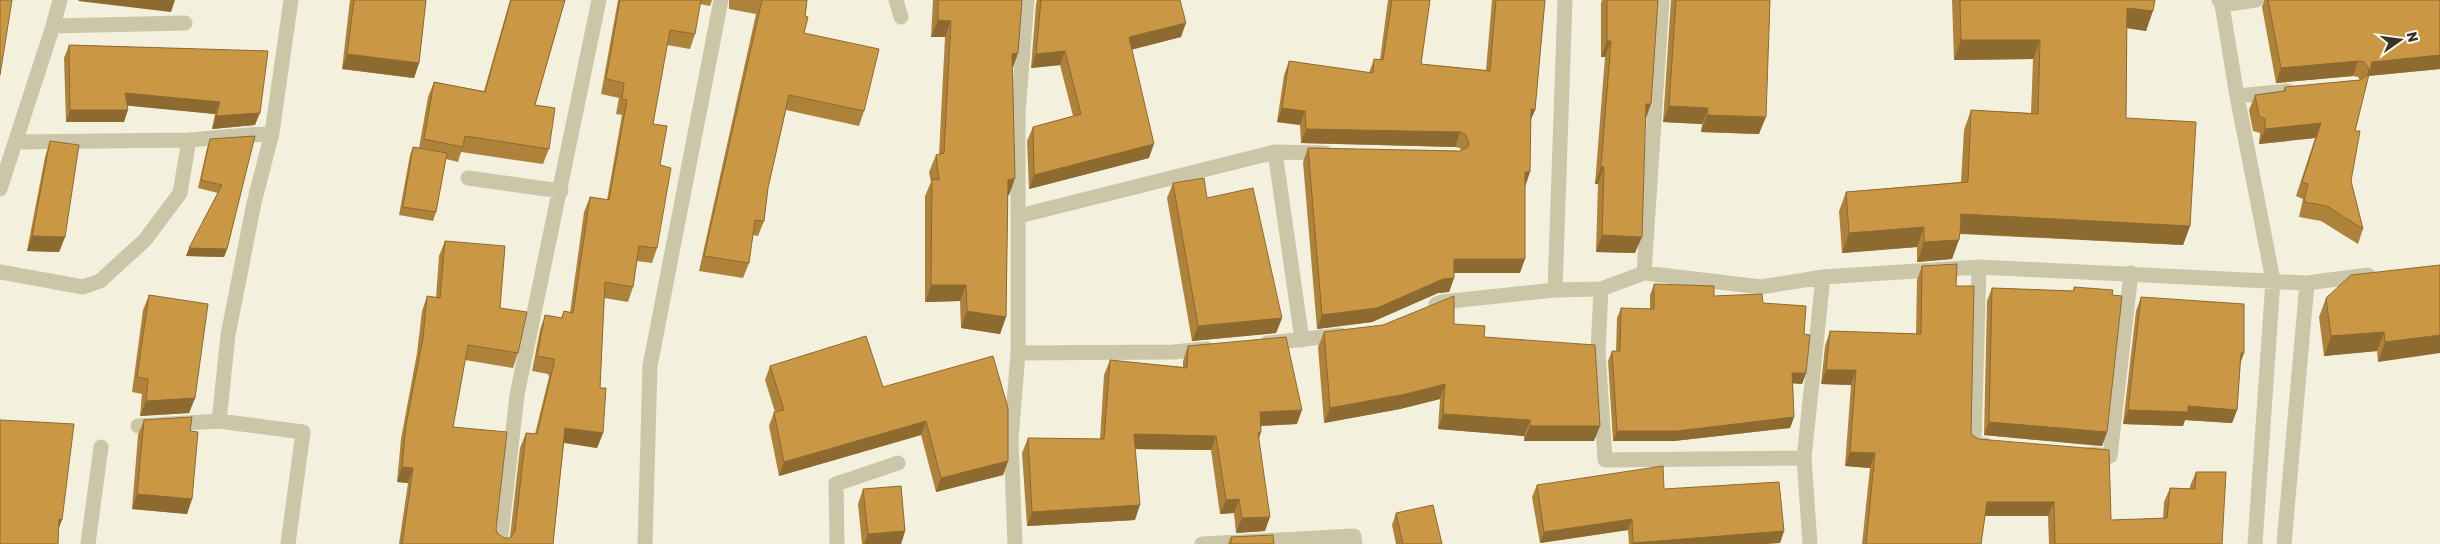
<svg xmlns="http://www.w3.org/2000/svg" width="2440" height="544" viewBox="0 0 2440 544" font-family="Rubik,sans-serif">
  <style>
    .lines { fill: none; stroke-linecap: round; stroke-linejoin: round }
    .minor { stroke: #ccc6a9; stroke-width: 15 }
    .wall { fill: #ae823b }
    .shaded-wall { fill: #8d6a30 }
    .building { fill: #ca9745; stroke: #8d6a30 }
  </style>
  <rect width="100%" height="100%" fill="#f3f1de"/>
  <g class="lines">
    <!-- minor -->
    <path class="minor" d="M896,0L901,17
      M2219,0L2222,5L2237,96L2273,280L2255,544
      M2222,5L2256,0
      M53,26L185,23
      M2237,96L2288,91
      M15,142L189,140L272,133
      M1275,152L1302,340
      M468,178L561,191
      M0,189L53,26L60,0
      M1019,216L1275,152L1325,153
      M1979,267L1974,444L1985,445
      M0,272L83,287L100,281L145,240L180,193L189,140
      M1644,273L1662,0
      M1601,289L1598,351L1605,460L1804,458
      M1555,290L1601,289L1644,273L1761,287L1823,277L1979,267L2307,283L2368,275
      M1436,304L1442,302L1555,290L1565,0
      M1267,343L1341,335
      M1018,353L1173,352L1207,349
      M138,426L219,421
      M2090,454L2110,456L2131,273
      M88,544L101,447
      M288,544L303,432L219,421L228,335L254,203L272,133L291,0
      M500,544L517,395L599,0
      M645,544L650,366L721,0
      M837,544L836,484L898,463
      M1015,544L1011,440L1018,353V112L1027,0
      M1202,544L1354,536L1355,544
      M1810,544L1804,458L1823,277
      M2284,544L2307,283"/>
  </g>
  <!-- wall -->
  <path class="wall" d="M350,0H426L419,63L414,78L342,69Z
    M510,0H565L535,105L549,149L543,164L461,152L458,162L446,159L436,212L433,221L399,215L410,155L413,147L419,148L428,97L434,82L484,91Z
    M618,0H712L710,6L700,4L695,34L690,49L667,45L653,124L660,165L657,248L652,263L637,261L633,287L628,302L604,298L600,388L603,433L597,448L564,443L553,544H399L408,483L397,482L401,439L417,353L422,311L427,296L436,298L439,256L445,241L500,308L518,353L513,368L465,360L453,427L496,529L497,533L504,538H510V537L520,448L526,433L535,434L549,377L548,374L532,371L540,330L545,315L561,318L564,311L570,313L584,212L590,197L607,200L622,115L616,114L619,98L601,94Z
    M729,0H807L804,33L864,111L859,126L786,110L768,188L764,221L758,236L753,235L749,263L743,278L699,271L756,14L729,9Z
    M933,0H1022L1018,53L1012,69L1015,178L1009,195H1008L1006,317L1000,334L961,328L960,301L925,302V196L931,182L929,172L936,155H939L945,37H931Z
    M1037,0H1180L1181,37L1132,49L1149,158L1029,189L1027,141L1033,127L1073,116L1060,65L1031,68L1036,4Z
    M1388,0H1430L1421,64L1486,70L1492,0H1545L1535,110L1531,119L1525,187L1520,273H1454V278L1449,292L1438,293L1372,322L1317,329L1303,162L1308,148L1460,151L1461,150L1460,148L1455,147L1301,143L1300,125L1277,122L1284,75L1289,61L1369,73L1374,59L1380,60Z
    M1602,0H1658L1645,119L1635,253L1596,252L1598,184H1595L1605,57H1601V3Z
    M1671,0H1770L1759,134L1701,132L1702,124L1663,122Z
    M1952,0H2155L2146,31L2127,28L2126,118L2190,226L2183,245L1960,234L1952,259L1917,262V247L1842,253L1839,211L1846,192L1961,182L1964,130L1971,110L2031,113L2033,59L1954,60Z
    M2264,0H2440V69L2368,76L2355,131L2351,181L2363,229L2358,244L2321,221L2299,217L2303,199L2296,196L2315,138L2259,144L2260,133L2253,131L2249,110L2255,95L2283,91L2285,87L2360,80L2358,77L2353,76L2276,83L2262,7Z
    M69,45L268,51L255,125L212,129L215,114L127,105L124,122H66L64,58Z
    M255,136L227,249L224,257L186,256L218,193L198,188L207,148L210,139Z
    M50,141L65,237L59,252L27,251L45,157Z
    M1173,183L1282,318L1276,333L1192,341L1167,198Z
    M2440,265L2378,362L2377,351L2324,356L2319,317L2326,298Z
    M1922,266L1956,286L1971,434L2111,520L2163,519L2164,502L2170,488L2190,489V486L2196,472L2222,544H2049L2048,516H1985L1981,544H1862L1870,468L1845,466L1851,385L1821,384L1825,346L1830,331L1916,334L1917,280Z
    M1654,284L1714,296L1763,303L1804,334L1806,373L1802,384L1793,383L1794,417L1790,428L1674,441H1613L1608,361L1612,351H1616L1617,318L1621,308L1650,309V295Z
    M2074,287L2107,432L2102,446L1984,435L1987,301L1992,288L2073,291Z
    M149,295L195,398L189,413L140,416L142,394L132,392L143,310Z
    M2141,297L2240,364L2237,410L2232,423L2185,420L2183,426L2123,424L2136,311Z
    M1454,324L1484,337L1594,441H1524V436L1438,429L1440,399L1400,409L1324,423L1318,347L1324,332Z
    M1188,346L1297,424L1261,426L1259,439L1265,531L1236,533L1234,513L1220,514L1211,450L1135,449V520L1027,526L1022,453L1028,438L1100,439L1104,375L1110,360L1183,367V361Z
    M770,366L883,387L1008,461L1003,475L936,492L921,435L779,476L769,426L774,412H775L765,380Z
    M144,420L190,431L192,499L187,514L132,509L138,435Z
    M1537,485L1664,489L1784,531L1780,543L1763,544H1629L1628,530L1540,543L1532,497Z
    M863,489L905,531L901,544H862L858,504Z
    M1396,513L1442,544H1396L1392,525Z
    M1231,537L1274,544H1228Z"/>
  <!-- shaded-wall -->
  <path class="shaded-wall" d="M79,0H175L171,12L78,1Z
    M2127,8L2153,11L2146,31L2120,27Z
    M938,20L951,21L945,37H931Z
    M1186,23L1181,37L1123,52L1129,37Z
    M1961,40H2040L2033,59L1954,60Z
    M1607,41H1611L1605,57H1601Z
    M1065,51L1060,65L1031,68L1036,54Z
    M1018,53L1012,70V54Z
    M347,54L419,63L414,78L342,69Z
    M2440,55V69L2367,76L2372,62Z
    M2358,61L2353,76L2276,83L2281,68Z
    M125,93L220,102L215,114L120,105Z
    M1646,104H1651L1645,121Z
    M1669,106L1708,108L1702,124L1663,122Z
    M1282,108L1305,111L1300,125L1277,122Z
    M1531,109L1535,110L1529,124Z
    M70,110H128L124,122H66Z
    M260,113L255,125L212,129L216,116Z
    M1707,115L1766,117L1759,134L1701,132Z
    M2321,123L2315,138L2259,144L2265,129Z
    M1306,129L1460,132L1455,147L1301,143Z
    M1154,144L1149,158L1029,189L1034,175Z
    M1601,167H1604L1598,184H1595Z
    M1525,172H1530L1525,187Z
    M1015,178L1009,195L1002,196L1008,180Z
    M1960,214L2190,226L2183,245L1953,233Z
    M1924,227L1917,247L1842,253L1849,233Z
    M1602,235L1642,237L1635,253L1596,252Z
    M32,236L65,237L59,252L27,251Z
    M1959,240L1952,259L1917,262L1924,242Z
    M189,248L227,249L224,257L186,256Z
    M1454,259H1525L1520,273H1449Z
    M1454,278L1449,292L1438,293L1372,322L1317,329L1322,315L1443,279Z
    M931,285H966L960,301L925,302Z
    M967,311L1006,317L1000,334L961,328Z
    M1282,318L1276,333L1192,341L1198,326Z
    M2384,332L2377,351L2324,356L2331,336Z
    M2440,335V353L2378,362L2385,342Z
    M2241,353H2244L2239,367Z
    M1826,370H1856L1851,385L1821,384Z
    M1792,373H1806L1802,384L1788,383Z
    M1445,384L1440,399L1400,409L1324,423L1330,408Z
    M195,398L189,413L140,416L146,401Z
    M2188,406L2237,410L2232,423L2185,420L2183,426L2123,424L2128,410Z
    M1302,410L1297,424L1255,426L1260,412Z
    M1443,414L1530,420L1524,436L1438,429Z
    M1794,417L1790,428L1674,441H1613L1617,431Z
    M926,421L921,435L779,476L784,462Z
    M1989,422L2107,432L2102,446L1984,435Z
    M1530,426H1600L1594,441H1524Z
    M565,428L603,433L597,448L560,442Z
    M1261,432L1256,447L1258,433Z
    M1134,434L1216,436L1211,450L1128,449Z
    M1850,452L1875,453L1870,468L1845,466Z
    M1008,461L1003,475L936,492L941,478Z
    M402,467L413,468L408,483L397,482Z
    M137,494L192,499L187,514L132,509Z
    M1239,499L1234,513L1220,514L1226,500Z
    M1987,502H2054L2048,516H1982Z
    M1140,505L1135,520L1027,526L1032,512Z
    M1270,517L1265,531L1236,533L1242,518Z
    M59,519L62,520L57,533Z
    M1632,519L1628,530L1540,543L1544,532Z
    M905,531L901,544H864L868,534Z
    M1784,531L1780,543L1763,544H1633V543Z"/>
  <!-- building -->
  <path class="building" d="M0,0H12L0,75Z
    M354,0H426L419,63L347,54Z
    M511,0H565L535,105L555,108L549,149L465,136L463,147L424,139L434,82L485,92Z
    M620,0H701L695,34L670,30L653,124L667,126L660,165L671,168L657,248L639,246L633,287L605,282L600,388H606L603,433L565,428L553,544H402L413,468L402,467L406,425L423,338L427,296L440,298L445,241L505,246L500,308L527,312L518,353L468,345L453,427L507,432L496,529L497,533L504,538H510L515,531L526,433L537,434L554,363V359L537,356L545,315L562,318L564,311L573,313L590,197L609,200L627,100L622,99L624,83L606,79Z
    M762,0H807L805,16L808,17L804,33L879,49L864,111L789,95L768,188L764,221L755,220L749,263L704,256Z
    M938,0H1022L1018,53L1012,54L1015,178L1008,180L1006,317L967,311L966,285H931L932,179L939,180L936,155L944,153L951,21L938,20Z
    M1041,0H1180L1186,23L1129,37L1154,144L1034,175L1033,127L1081,114L1065,51L1036,54Z
    M1392,0H1430L1421,64L1490,71L1496,0H1545L1535,110L1531,109L1530,172H1525V259H1454V278L1443,279L1377,308L1322,315L1308,148L1460,151L1468,147L1469,142L1465,134L1460,132L1306,129L1305,111L1282,108L1289,61L1373,73L1374,59L1383,60Z
    M1607,0H1658L1651,104H1646L1642,237L1602,235L1604,167H1601L1611,41H1607Z
    M1676,0H1770L1766,117L1707,115L1708,108L1669,106Z
    M1960,0H2155L2153,11L2127,8L2126,118L2196,122L2190,226L1960,214L1961,224L1959,240L1924,242V227L1849,233L1846,192L1968,182L1971,110L2038,114L2040,40H1961Z
    M2268,0H2440V55L2372,62L2355,131H2360L2351,181L2363,229L2327,206L2304,202L2308,184L2302,182L2321,123L2265,129V119L2259,116L2255,95L2285,91V87L2360,80L2368,75L2369,69L2364,62L2358,61L2281,68Z
    M69,45L268,51L260,113L216,116L220,102L125,93L128,110H70Z
    M255,136L227,249L189,248L222,185L201,180L210,139Z
    M50,141L79,145L65,237L32,236Z
    M413,147L447,153L436,212L403,207Z
    M1204,178L1207,198L1253,188L1282,318L1198,326L1173,183Z
    M1957,264L1956,286H1974L1971,434L1978,439L2109,450L2111,520L2167,518L2170,488L2195,489L2196,472H2226L2222,544H2055L2054,502H1987L1981,544H1866L1875,453L1850,452L1856,370H1826L1830,331L1921,334L1922,266Z
    M2440,265V335L2385,342L2384,332L2331,336L2326,298L2351,275Z
    M1654,284L1714,286V296L1762,294L1763,303L1806,306L1804,334L1810,335L1806,373H1792L1794,417L1677,431H1617L1612,351H1620L1621,308L1654,309Z
    M2074,287L2113,290L2112,295L2122,296L2107,432L1989,422L1992,288L2074,291Z
    M149,295L208,304L195,398L146,401L148,379L137,377Z
    M1454,296V324L1485,326L1484,337L1595,345L1600,426H1530V420L1443,414L1445,384L1406,394L1330,408L1324,332L1383,325Z
    M2141,297L2244,304V353H2241L2237,410L2188,406V412L2128,410Z
    M866,336L883,387L993,356L1008,408V461L941,478L926,421L784,462L774,412L784,410L770,366Z
    M1286,337L1302,410L1260,412L1261,432L1258,433L1270,517L1242,518L1239,499L1226,500L1216,436L1134,434L1140,505L1032,512L1028,438L1104,439L1110,360L1187,368L1188,346Z
    M192,417L190,431L198,432L192,499L137,494L144,420Z
    M0,420L74,424L62,520L59,519L58,544H0Z
    M1663,466L1664,489L1779,482L1784,531L1633,543L1632,519L1544,532L1537,485Z
    M901,486L905,531L868,534L863,489Z
    M1433,505L1442,544H1403L1396,513Z
    M1273,535L1274,544H1231V537Z"/>
  <!-- north arrow -->
  <g transform="translate(2400 40) rotate(76)" stroke="#fbf9eb" stroke-width="4" paint-order="stroke">
  <path d="M0-4L9 19L0 12L-9 19Z" fill="#393429"/>
  <text y="-8" font-size="14" font-weight="bold" text-anchor="middle" fill="#393429">N</text>
  </g>
</svg>
